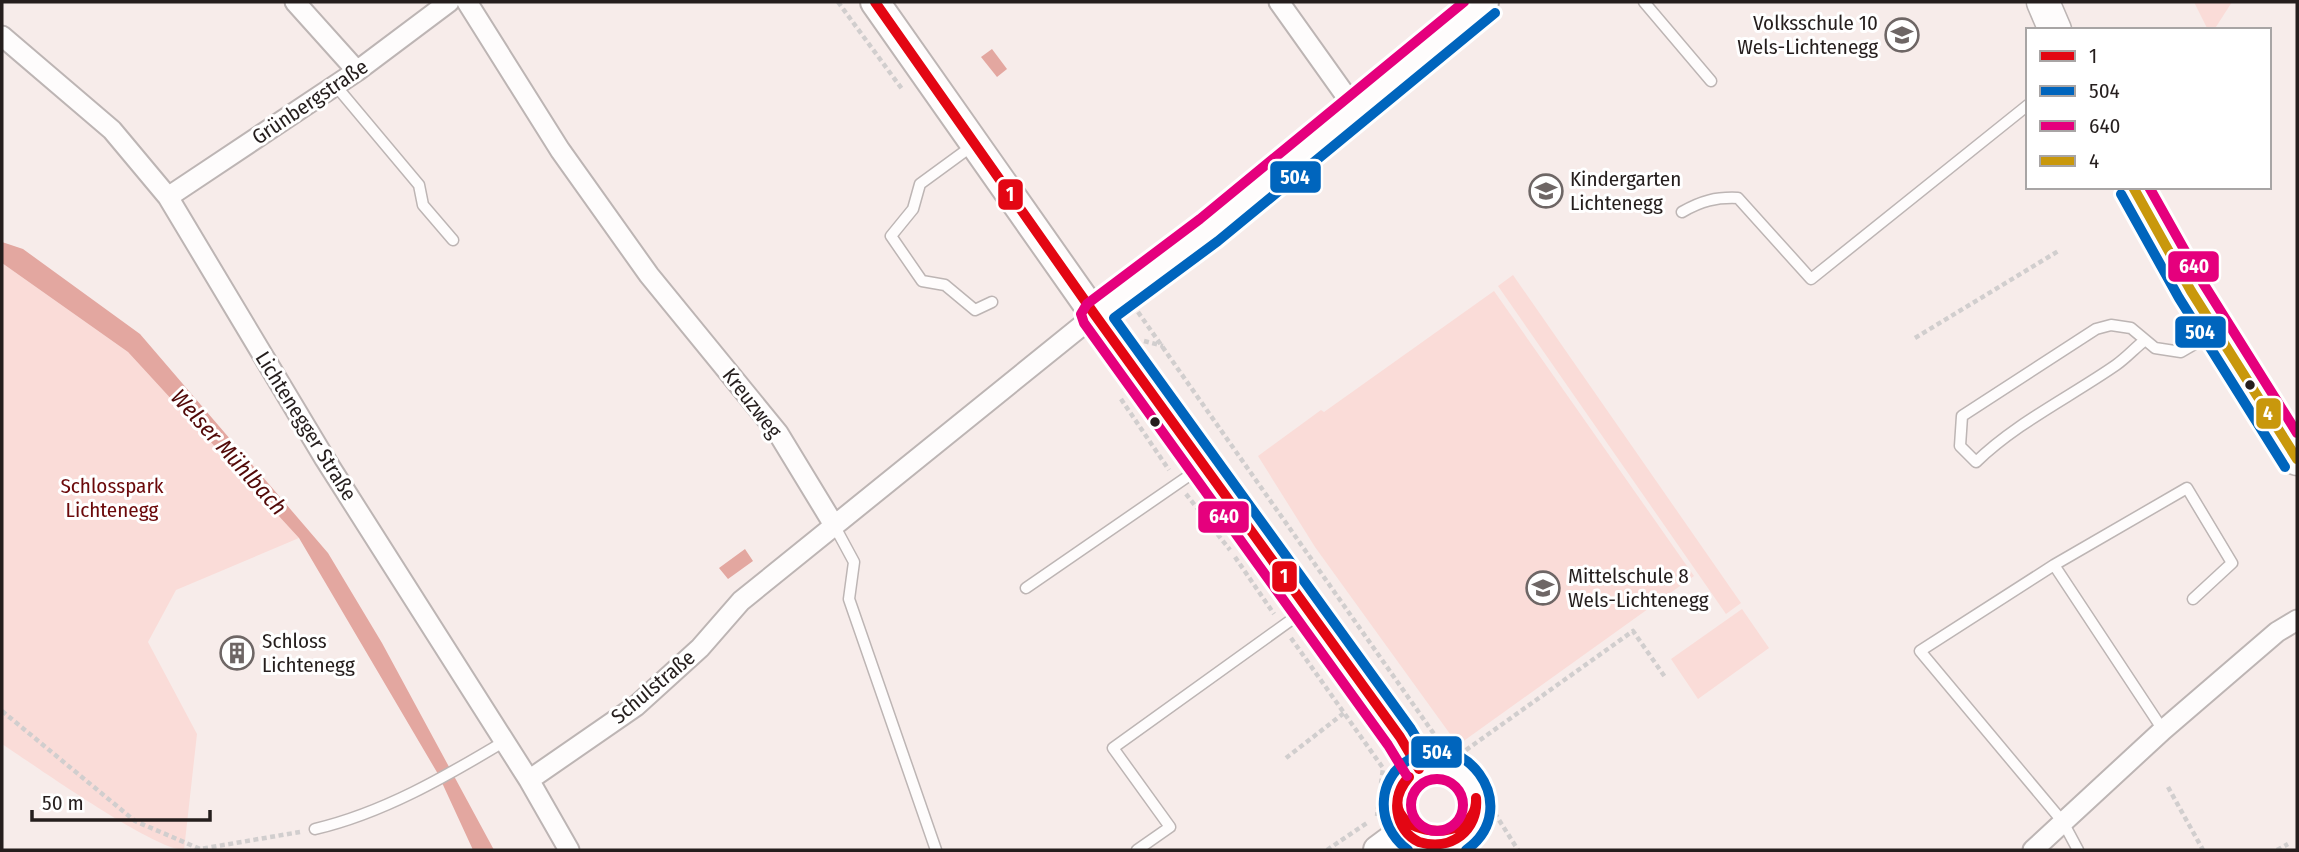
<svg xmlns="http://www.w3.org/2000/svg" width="2299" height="852" viewBox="0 0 2299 852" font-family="'Fira Sans Condensed',sans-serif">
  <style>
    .green { fill: #fadcd8 }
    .water { fill: #e3a7a0 }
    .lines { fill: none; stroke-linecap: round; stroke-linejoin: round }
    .service-casing { stroke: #bdb5b4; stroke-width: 13 }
    .minor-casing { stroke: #bdb5b4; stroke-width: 23 }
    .tertiary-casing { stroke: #bdb5b4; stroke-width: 28 }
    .secondary-casing { stroke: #bdb5b4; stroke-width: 32 }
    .primary-casing { stroke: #bdb5b4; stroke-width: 35 }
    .path { stroke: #d1cece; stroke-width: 4.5; stroke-dasharray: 5 3.5; stroke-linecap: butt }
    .service { stroke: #fefcfc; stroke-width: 10 }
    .minor { stroke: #fefcfc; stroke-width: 19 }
    .tertiary { stroke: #fefcfc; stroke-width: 24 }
    .secondary { stroke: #fefcfc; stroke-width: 28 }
    .primary { stroke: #fefcfc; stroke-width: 32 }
    .bus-1-casing { stroke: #fff; stroke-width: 16 }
    .bus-2-casing { stroke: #fff; stroke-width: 16 }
    .bus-3-casing { stroke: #fff; stroke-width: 16 }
    .bus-4-casing { stroke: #fff; stroke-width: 16 }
    .bus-1 { stroke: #e30613; stroke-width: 10 }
    .bus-2 { stroke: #0065bd; stroke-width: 10 }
    .bus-3 { stroke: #e5007d; stroke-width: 10 }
    .bus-4 { stroke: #c9980c; stroke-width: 10 }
    .bus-dot { fill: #251e1d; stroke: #fff; stroke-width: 2.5 }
    .labels { text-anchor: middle; stroke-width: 6; stroke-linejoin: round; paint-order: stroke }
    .poi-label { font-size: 21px; fill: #251e1d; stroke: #fff; text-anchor: start }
    .street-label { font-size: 21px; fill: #251e1d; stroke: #fff }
    .park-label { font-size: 21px; fill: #6b090a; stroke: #fff }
    .water-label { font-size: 23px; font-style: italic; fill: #520908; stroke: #fff }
    .line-badge { stroke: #fff; stroke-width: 2.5 }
    .badge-label { font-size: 19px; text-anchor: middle; font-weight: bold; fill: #fff }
  </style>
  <rect width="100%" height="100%" fill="#f7ecea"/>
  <!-- green -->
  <path class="green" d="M2194,2H2232L2214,30H2208Z
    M2,263L128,352L299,538L176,590L148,642L197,734L184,850C154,850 34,765 2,744Z
    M1513,275L1741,603L1726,614L1498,286Z
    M1494,291L1694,576L1458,745L1315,547L1258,456L1321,410L1324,412Z
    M1742,609L1769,648L1698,699L1671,659Z"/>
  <!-- water -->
  <path class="water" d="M992,49L1007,69L997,77L981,57Z
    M2,242L23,249L140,334L328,553L382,643L494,850H473L438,774L299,538L128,352L2,263Z
    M745,549L753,561L728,579L719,568Z"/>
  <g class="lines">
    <defs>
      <path id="service" d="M1644,2L1711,81
        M336,86L419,185L423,205L453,240
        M972,146L920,184L913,209L891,236L922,281L945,285L975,310L992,302
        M1682,212C1701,201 1716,197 1738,198L1811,279L2028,105
        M2145,340C2135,348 2126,358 2116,365C2070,397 2016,423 1976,462L1960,446L1962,416L2096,329L2111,325L2131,328L2155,348L2181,352L2212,334
        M834,525L854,562L849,599L936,850
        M2054,565L2163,730
        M1026,588L1203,466
        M315,829C383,813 445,777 505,741
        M1137,850L1170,827L1113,748L1305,610
        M2078,850L2063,822L1920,651L2054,565L2187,488L2232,563L2193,599"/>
      <path id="minor" d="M295,2L357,71
        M467,2L560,150L649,275L778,433L834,525
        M1279,2L1356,110
        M2,36L112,130L168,197L325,459L529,780L569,850
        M168,197L357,71L449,2
        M529,780L636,706L700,648L741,601L1095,315
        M2033,850L2163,730L2277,632L2297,620"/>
      <path id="tertiary" d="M1095,315L1209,230L1486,2"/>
      <path id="secondary" d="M875,2L1095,315L1400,737L1419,769
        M1397 805a40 40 0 1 1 80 0a40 40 0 1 1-80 0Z
        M1378,850L1405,830"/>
      <path id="primary" d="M2043,2L2055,30
        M2133,187C2182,281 2240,369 2297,459"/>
    </defs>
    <!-- service casing -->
    <use href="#service" class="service-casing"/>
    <!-- minor casing -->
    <use href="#minor" class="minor-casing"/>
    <!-- tertiary casing -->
    <use href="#tertiary" class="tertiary-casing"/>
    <!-- secondary casing -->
    <use href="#secondary" class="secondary-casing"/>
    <!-- primary casing -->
    <use href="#primary" class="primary-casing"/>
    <!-- path -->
    <path class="path" d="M838,2L902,89
      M1138,312L1441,744L1474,764L1488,784L1494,812L1518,850
      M1915,338L2060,250
      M1144,341L1163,346
      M1121,399L1169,470
      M1186,494L1230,550
      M1235,557L1274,614
      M1291,638L1383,768L1377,816
      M2,711L135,821L200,849L300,832
      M1459,755L1633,631L1665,677
      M1286,758L1344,713
      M2168,787L2203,850
      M1327,850L1367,823
      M2277,850L2288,844"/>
    <!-- service -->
    <use href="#service" class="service"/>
    <!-- minor -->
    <use href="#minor" class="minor"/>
    <!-- tertiary -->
    <use href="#tertiary" class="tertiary"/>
    <!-- secondary -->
    <use href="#secondary" class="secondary"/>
    <!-- primary -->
    <use href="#primary" class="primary"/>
    <defs>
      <path id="bus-1" d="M875,2L1095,315L1400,737L1419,769
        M1409,777C1361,835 1479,852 1476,798
        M1409,777C1390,795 1394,830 1419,842C1451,852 1479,830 1476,798"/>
      <path id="bus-2" d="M2121,194L2179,298L2285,467
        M1431,762L1411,729L1114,318L1218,241L1495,13
        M1408,850C1392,838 1382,820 1384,799C1385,785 1393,771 1404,763C1461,719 1527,807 1466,850"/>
      <path id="bus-3" d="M2149,187L2203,283L2297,433
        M1407,776L1388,745L1084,323L1081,314L1087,304L1200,219L1464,2
        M1411 805a26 26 0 1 1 52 0a26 26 0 1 1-52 0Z"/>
      <path id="bus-4" d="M2133,187L2191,291L2297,459"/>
    </defs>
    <!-- bus-1 casing -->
    <use href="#bus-1" class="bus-1-casing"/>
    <!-- bus-2 casing -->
    <use href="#bus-2" class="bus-2-casing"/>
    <!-- bus-3 casing -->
    <use href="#bus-3" class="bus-3-casing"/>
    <!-- bus-4 casing -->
    <use href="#bus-4" class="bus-4-casing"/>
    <!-- bus-1 -->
    <use href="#bus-1" class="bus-1"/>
    <!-- bus-2 -->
    <use href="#bus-2" class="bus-2"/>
    <!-- bus-3 -->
    <use href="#bus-3" class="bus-3"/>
    <!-- bus-4 -->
    <use href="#bus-4" class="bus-4"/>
  </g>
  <!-- icons -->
  <defs>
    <symbol id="school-ring" viewBox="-11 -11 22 22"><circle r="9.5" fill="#fff" stroke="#6e6665" stroke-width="1.5"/><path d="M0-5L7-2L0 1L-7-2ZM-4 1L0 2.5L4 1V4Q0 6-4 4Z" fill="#6e6665"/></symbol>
    <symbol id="building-ring" viewBox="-11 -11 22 22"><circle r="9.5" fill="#fff" stroke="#6e6665" stroke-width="1.5"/><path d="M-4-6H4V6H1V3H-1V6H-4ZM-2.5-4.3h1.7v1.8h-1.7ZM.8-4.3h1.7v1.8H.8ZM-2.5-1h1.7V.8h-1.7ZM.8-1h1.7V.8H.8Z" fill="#6e6665"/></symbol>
  </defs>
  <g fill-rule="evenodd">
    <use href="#school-ring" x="1883" y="16" width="38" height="38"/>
    <use href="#school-ring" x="1527" y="172" width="38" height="38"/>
    <use href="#school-ring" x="1524" y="569" width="38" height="38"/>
    <use href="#building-ring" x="218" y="634" width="38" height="38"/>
  </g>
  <!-- markers -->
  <g class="bus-dot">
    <circle cx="2250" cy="385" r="6"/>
    <circle cx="1155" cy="422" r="6"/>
  </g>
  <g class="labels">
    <!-- poi labels -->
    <g class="poi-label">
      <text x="1878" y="30" text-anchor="end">Volksschule 10<tspan x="1878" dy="24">Wels-Lichtenegg</tspan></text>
      <text x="1570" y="186">Kindergarten<tspan x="1570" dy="24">Lichtenegg</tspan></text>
      <text x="1568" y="583">Mittelschule 8<tspan x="1568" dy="24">Wels-Lichtenegg</tspan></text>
      <text x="262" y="648">Schloss<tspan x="262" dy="24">Lichtenegg</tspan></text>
    </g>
    <!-- street labels -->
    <g class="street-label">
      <text transform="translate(310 102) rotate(-34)" y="7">Grünbergstraße</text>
      <text transform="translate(752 403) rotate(52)" y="7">Kreuzweg</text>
      <text transform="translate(306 426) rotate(58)" y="7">Lichtenegger Straße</text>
      <text transform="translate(653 687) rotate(-40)" y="7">Schulstraße</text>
    </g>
    <!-- park labels -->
    <g class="park-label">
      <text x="112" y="493">Schlosspark<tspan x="112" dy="24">Lichtenegg</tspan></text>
    </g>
    <!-- water labels -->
    <g class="water-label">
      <text transform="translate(229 452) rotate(48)" y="8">Welser Mühlbach</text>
    </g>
  </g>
  <g class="line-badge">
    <rect x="1269" y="160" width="53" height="34" rx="7" fill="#0065bd"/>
    <rect x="997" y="178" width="27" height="33" rx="7" fill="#e30613"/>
    <rect x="2167" y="250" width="53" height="33" rx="7" fill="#e5007d"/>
    <rect x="2174" y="315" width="53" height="34" rx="7" fill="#0065bd"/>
    <rect x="2255" y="397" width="27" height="33" rx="7" fill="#c9980c"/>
    <rect x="1197" y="500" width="53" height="34" rx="7" fill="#e5007d"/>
    <rect x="1271" y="560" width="27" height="33" rx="7" fill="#e30613"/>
    <rect x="1410" y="735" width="53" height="34" rx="7" fill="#0065bd"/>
  </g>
  <g class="badge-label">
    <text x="1295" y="184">504</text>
    <text x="1010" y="201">1</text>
    <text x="2194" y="273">640</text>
    <text x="2200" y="339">504</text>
    <text x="2268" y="420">4</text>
    <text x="1224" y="523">640</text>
    <text x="1284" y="583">1</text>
    <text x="1437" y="759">504</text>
  </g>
  <!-- border -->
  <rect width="2299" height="852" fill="none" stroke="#251e1d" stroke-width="7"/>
  <!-- legend -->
  <rect x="2026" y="28" width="245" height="161" fill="#ffffff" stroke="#a8a5a5" stroke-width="2"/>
  <rect x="2040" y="51" width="35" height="10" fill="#e30613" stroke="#a8a5a5" stroke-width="2"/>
  <text x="2089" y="63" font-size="21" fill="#251e1d">1</text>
  <rect x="2040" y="86" width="35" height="10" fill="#0065bd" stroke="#a8a5a5" stroke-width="2"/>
  <text x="2089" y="98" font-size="21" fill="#251e1d">504</text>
  <rect x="2040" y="121" width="35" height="10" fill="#e5007d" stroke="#a8a5a5" stroke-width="2"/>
  <text x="2089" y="133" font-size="21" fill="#251e1d">640</text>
  <rect x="2040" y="156" width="35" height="10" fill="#c9980c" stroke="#a8a5a5" stroke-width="2"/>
  <text x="2089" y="168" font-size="21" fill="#251e1d">4</text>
  <!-- scale -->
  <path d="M32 810v10h178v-10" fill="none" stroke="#251e1d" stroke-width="3.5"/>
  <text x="42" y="810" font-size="21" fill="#251e1d" stroke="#ffffff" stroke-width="5" paint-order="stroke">50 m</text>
</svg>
